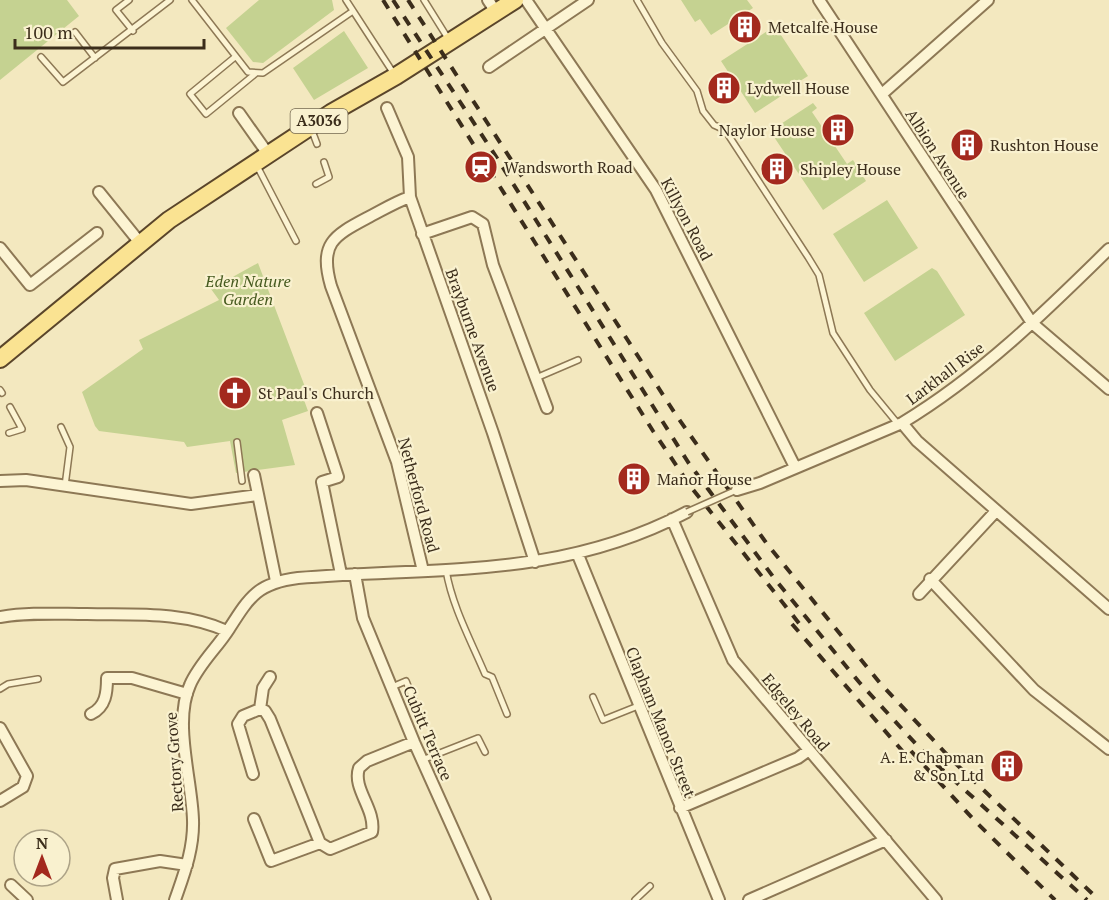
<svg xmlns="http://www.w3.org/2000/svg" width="1109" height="900" viewBox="0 0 1109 900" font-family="'PT Serif',serif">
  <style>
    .green { fill: #c5d291 }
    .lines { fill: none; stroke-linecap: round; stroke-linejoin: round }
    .service-casing { stroke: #8d7855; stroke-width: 8 }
    .minor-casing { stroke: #8d7855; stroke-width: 14 }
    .primary-casing { stroke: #5a452a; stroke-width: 20 }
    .service { stroke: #fcf4d3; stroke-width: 5 }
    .minor { stroke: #fcf4d3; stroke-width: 10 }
    .primary { stroke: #fae392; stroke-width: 16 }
    .rail { stroke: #3b2d1b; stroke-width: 4; stroke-dasharray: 10 10; stroke-linecap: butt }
    .service-bridge-casing { stroke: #8d7855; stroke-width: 8; stroke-linecap: butt }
    .service-bridge { stroke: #fcf4d3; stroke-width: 5 }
    .labels { text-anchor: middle; stroke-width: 4.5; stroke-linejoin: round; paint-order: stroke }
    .shield { fill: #f9f1cf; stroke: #746851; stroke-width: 1.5 }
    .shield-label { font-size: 15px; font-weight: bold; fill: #3b2d1b }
    .poi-label { font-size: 16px; fill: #3b2d1b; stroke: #f9f1cf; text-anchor: start }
    .street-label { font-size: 16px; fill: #3b2d1b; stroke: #f9f1cf }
    .park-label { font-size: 16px; font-style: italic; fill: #465a1f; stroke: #f9f1cf }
  </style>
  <rect width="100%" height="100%" fill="#f3e8bf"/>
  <!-- green -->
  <path class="green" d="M0,0H67L79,16L0,80Z
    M259,0H332L334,10L263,63L253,62L226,28Z
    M681,0H747L753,8L711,35L700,19L695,22Z
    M775,26L808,76L800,81L801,83L755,113L721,61Z
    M344,31L368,68L314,100L293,68Z
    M813,103L817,108L812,112L847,164L853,160L866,181L823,210L770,131Z
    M887,200L918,248L864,282L833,234Z
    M258,263L305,387L300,389L308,411L282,420L295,465L236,473L230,441L187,447L184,442L99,431L95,426L82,392L143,349L139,340L219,300L211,289Z
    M932,268L937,271L965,315L895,361L864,313Z"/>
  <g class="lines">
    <defs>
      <path id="service" d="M129,0L116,10L133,31
        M192,0L248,72L263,73L353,11
        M346,0L394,74
        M424,0L449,40
        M637,0L662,43L697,91L703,111L714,125L725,130L808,257L819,275L833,333L870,390L898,424
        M75,32L95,58
        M41,57L63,82L170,0
        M235,57L190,94L206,114L255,74
        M311,128L317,144
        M256,164L296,241
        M316,184L329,177L324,162
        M536,378L578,360
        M0,390L2,393
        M61,427L70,447L65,486
        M9,433L22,429L10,407
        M237,442L242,481
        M446,570C452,606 471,641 485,674L492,677L507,714
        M392,687L406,681L419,713
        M0,689L8,684L38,679
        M593,697L603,720L638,706
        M422,760L478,738L485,752
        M635,900L650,886"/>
      <path id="minor" d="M488,0L496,12
        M526,0L656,190L795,467
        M819,0L1032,323
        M489,67L588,0
        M882,94L988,0
        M387,108L408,157L410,197L493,433L535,562
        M239,113L268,154
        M99,192L141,244
        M410,197C395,202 381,211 367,218C333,236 319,244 331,286L397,462L423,571
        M422,234L472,217L483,224L493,265L547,408
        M0,248L30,285L97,233
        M1032,323L1109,389
        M317,413L338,477L322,482L341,574
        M902,423L917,441L1109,609
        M254,475L276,581
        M0,481L26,480L191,504L258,495
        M737,490L760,483L902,423C980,376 1045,312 1109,249
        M672,519L733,660L936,900
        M578,555L719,900
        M355,574L363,618L414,742L485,900
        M930,579L1034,690L1109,749
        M919,594L996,511
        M0,617C29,612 58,614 87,614C135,615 183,611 227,631
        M260,709L263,688L270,677
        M91,714C106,707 107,692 107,678H132L187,694
        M0,728L27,776L23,787L0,801
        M253,774L238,724L243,716L260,709L265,711L270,719L320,843L330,849L372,832C376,809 352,789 359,768L367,761L414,742
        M680,808L798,758L809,750
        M254,819L271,861L320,843
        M11,885L27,900
        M117,900L113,878L115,869L160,861L187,865
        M175,900C184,874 194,849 193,820C192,780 173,722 190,685C199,664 217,648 229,629C250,596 258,583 298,578C437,566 558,580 687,512
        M749,900L886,840"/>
      <path id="primary" d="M0,359L169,220L331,113L396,76L515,0"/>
    </defs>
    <!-- service casing -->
    <use href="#service" class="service-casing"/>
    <!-- minor casing -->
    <use href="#minor" class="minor-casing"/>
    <!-- primary casing -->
    <use href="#primary" class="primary-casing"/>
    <!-- service -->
    <use href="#service" class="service"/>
    <!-- minor -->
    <use href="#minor" class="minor"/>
    <!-- primary -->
    <use href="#primary" class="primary"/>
    <!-- rail -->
    <path class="rail" d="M383,0L653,431L691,487L802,627
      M393,0L495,155L688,462L774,578L859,682L926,755L1087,900
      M408,0L676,415L767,544L880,683L952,760L1099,900
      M792,624L912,762
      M911,751L974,820L1055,900"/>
    <defs>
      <path id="service-bridge" d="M687,512L732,492"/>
    </defs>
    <!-- service-bridge casing -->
    <use href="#service-bridge" class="service-bridge-casing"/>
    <!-- service-bridge -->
    <use href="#service-bridge" class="service-bridge"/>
  </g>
  <!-- icons -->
  <defs>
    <symbol id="building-disc" viewBox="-11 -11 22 22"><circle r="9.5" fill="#a3291e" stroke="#f9f1cf"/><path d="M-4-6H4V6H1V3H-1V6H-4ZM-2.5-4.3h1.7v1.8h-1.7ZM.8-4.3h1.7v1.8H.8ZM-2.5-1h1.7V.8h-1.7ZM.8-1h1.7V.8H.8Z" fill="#fff"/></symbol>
    <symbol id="station-disc" viewBox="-11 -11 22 22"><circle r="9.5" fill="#a3291e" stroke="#f9f1cf"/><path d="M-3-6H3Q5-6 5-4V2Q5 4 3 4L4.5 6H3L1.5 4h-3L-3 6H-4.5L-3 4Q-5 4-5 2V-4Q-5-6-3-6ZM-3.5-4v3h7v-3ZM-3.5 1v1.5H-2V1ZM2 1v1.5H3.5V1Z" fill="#fff"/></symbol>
    <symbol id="church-disc" viewBox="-11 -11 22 22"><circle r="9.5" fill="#a3291e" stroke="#f9f1cf"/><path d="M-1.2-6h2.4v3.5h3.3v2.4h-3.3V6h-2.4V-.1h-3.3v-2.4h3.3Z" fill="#fff"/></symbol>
  </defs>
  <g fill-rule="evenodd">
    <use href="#building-disc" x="726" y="8" width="38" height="38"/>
    <use href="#building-disc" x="705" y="69" width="38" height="38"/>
    <use href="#building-disc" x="819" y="111" width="38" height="38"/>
    <use href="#building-disc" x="948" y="126" width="38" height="38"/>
    <use href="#station-disc" x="462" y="148" width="38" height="38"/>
    <use href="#building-disc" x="758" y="150" width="38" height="38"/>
    <use href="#church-disc" x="216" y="374" width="38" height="38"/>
    <use href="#building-disc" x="615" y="460" width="38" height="38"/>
    <use href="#building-disc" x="988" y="747" width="38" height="38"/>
  </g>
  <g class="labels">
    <!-- shield labels -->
    <rect class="shield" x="290.5" y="109" width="57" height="24" rx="4.5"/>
    <g class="shield-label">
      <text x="319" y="126">A3036</text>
    </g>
    <!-- poi labels -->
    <g class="poi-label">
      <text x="768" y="33">Metcalfe House</text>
      <text x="747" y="94">Lydwell House</text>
      <text x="815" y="136" text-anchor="end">Naylor House</text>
      <text x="990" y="151">Rushton House</text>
      <text x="504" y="173">Wandsworth Road</text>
      <text x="800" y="175">Shipley House</text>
      <text x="258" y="399">St Paul's Church</text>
      <text x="657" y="485">Manor House</text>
      <text x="984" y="763" text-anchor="end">A. E. Chapman<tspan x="984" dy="18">&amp; Son Ltd</tspan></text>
    </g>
    <!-- street labels -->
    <g class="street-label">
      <text transform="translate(938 154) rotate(57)" y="6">Albion Avenue</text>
      <text transform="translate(687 219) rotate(62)" y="6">Killyon Road</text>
      <text transform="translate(473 330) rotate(70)" y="6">Brayburne Avenue</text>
      <text transform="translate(945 373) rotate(-37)" y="6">Larkhall Rise</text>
      <text transform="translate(419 495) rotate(75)" y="6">Netherford Road</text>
      <text transform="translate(796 712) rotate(50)" y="6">Edgeley Road</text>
      <text transform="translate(661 722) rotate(68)" y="6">Clapham Manor Street</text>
      <text transform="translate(428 733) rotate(67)" y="6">Cubitt Terrace</text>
      <text transform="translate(174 762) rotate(-94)" y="6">Rectory Grove</text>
    </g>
    <!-- park labels -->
    <g class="park-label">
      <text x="248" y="287">Eden Nature<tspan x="248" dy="18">Garden</tspan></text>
    </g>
  </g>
  <!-- north arrow -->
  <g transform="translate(42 858)"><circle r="28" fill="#f9f1cf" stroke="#ada387" stroke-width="1.5"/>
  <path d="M0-4.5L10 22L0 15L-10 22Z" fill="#a3291e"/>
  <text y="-9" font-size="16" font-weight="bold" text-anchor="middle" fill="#3b2d1b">N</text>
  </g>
  <!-- scale -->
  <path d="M15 39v9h189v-9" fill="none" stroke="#3b2d1b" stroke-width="3"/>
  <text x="24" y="39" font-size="18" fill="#3b2d1b" stroke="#f9f1cf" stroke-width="4.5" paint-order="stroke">100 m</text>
</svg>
